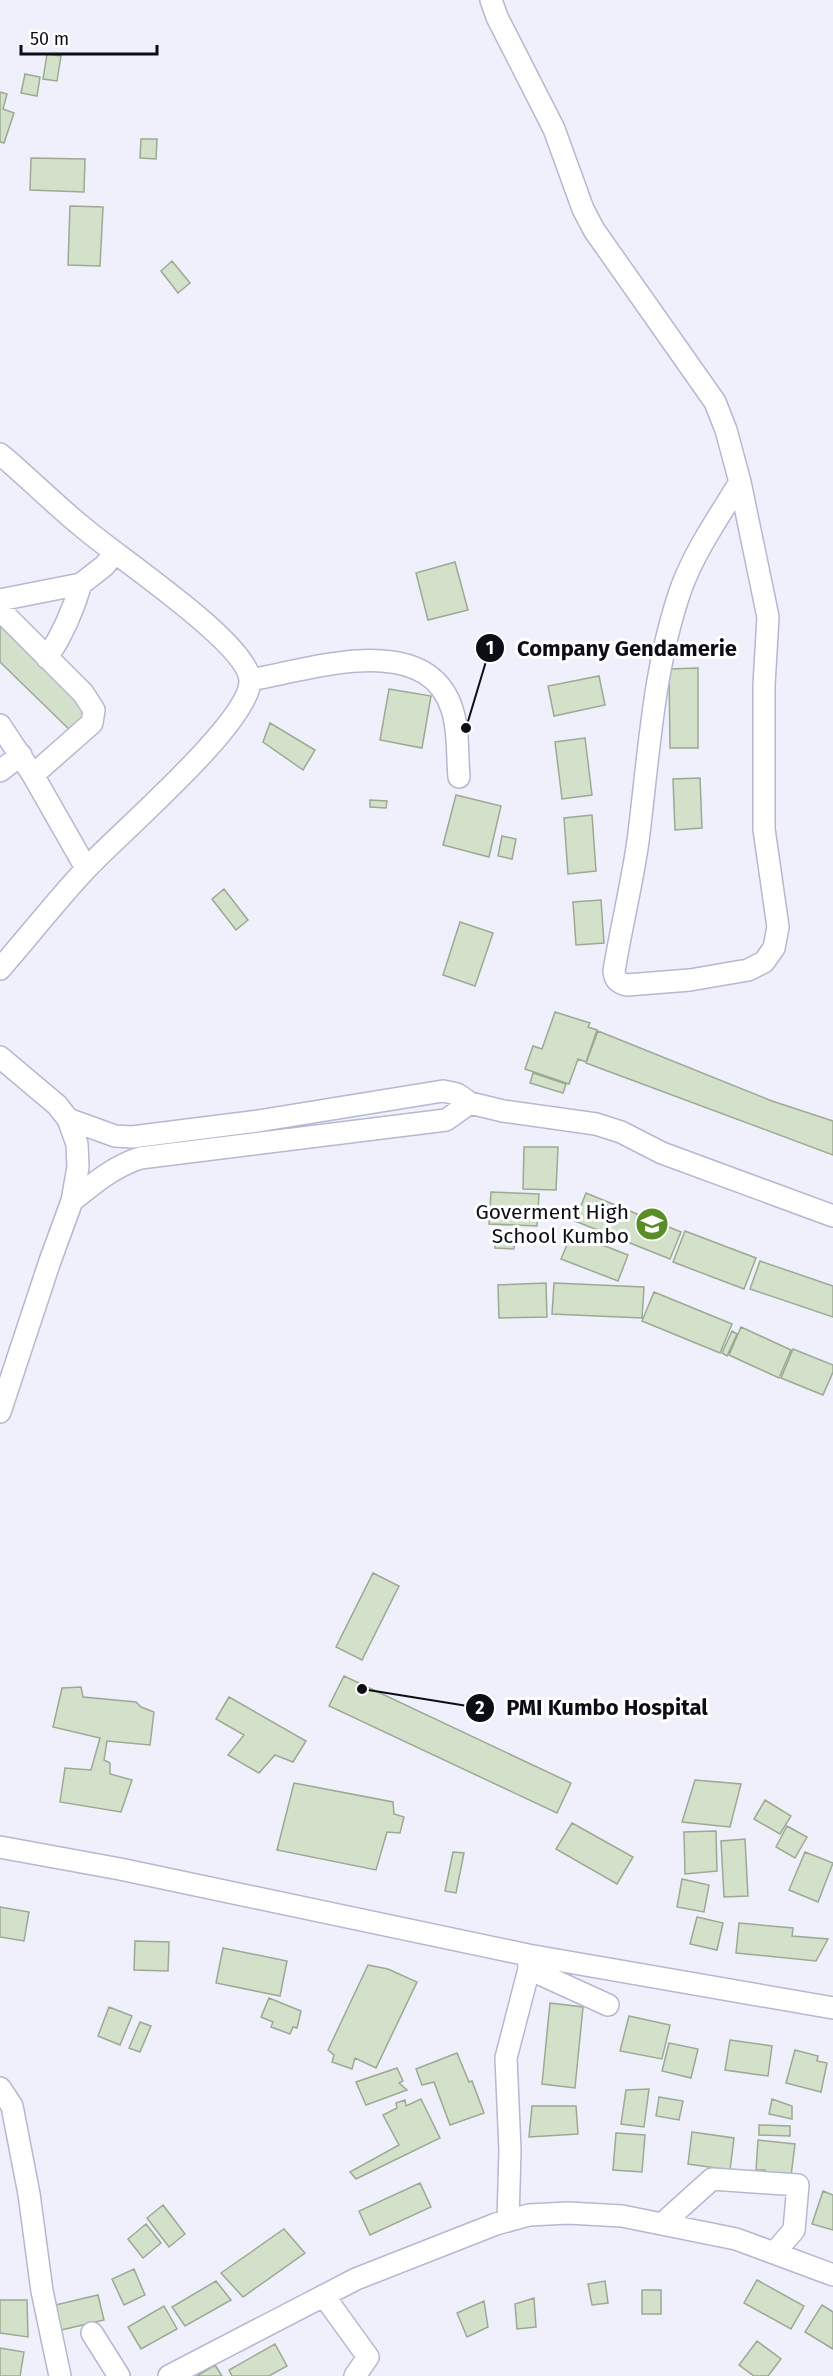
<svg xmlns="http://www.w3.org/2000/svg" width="833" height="2376" viewBox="0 0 833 2376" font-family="'Fira Sans',sans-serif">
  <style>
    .building { fill: #d3e1ca; stroke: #9ca993; stroke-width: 1.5 }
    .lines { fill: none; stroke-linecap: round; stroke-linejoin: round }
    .minor-casing { stroke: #b5b8d1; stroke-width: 24 }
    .minor { stroke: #fff; stroke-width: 21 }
    .labels { text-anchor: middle; stroke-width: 6; stroke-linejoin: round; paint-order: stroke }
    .poi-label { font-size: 21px; fill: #0c0d15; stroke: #fff; text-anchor: end }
    .leader { fill: none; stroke: #0c0d15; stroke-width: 2 }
    .callout-dot { fill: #0c0d15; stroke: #fff; stroke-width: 2 }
    .mark-label { font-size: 18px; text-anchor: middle; font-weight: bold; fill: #fff }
    .callout-label { font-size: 22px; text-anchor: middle; font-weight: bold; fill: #0c0d15; stroke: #fff; stroke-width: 6; stroke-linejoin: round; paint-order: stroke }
  </style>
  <rect width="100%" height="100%" fill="#eff0fb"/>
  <!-- building -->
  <path class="building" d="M47,54L61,56L57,81L43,79Z
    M25,74L40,77L37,96L21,93Z
    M0,92L7,94L3,109L14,113L4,143L0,142Z
    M141,139H157L156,159L140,158Z
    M31,158L85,159L84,192L30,190Z
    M70,206L103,207L100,266L68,265Z
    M172,261L190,283L178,293L161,271Z
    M455,562L468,610L428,620L416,573Z
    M0,619L97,715L76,736L0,662Z
    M698,668V748H670L669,669Z
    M599,676L605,705L554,716L548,686Z
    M389,689L431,696L422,748L380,740Z
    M270,723L315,750L303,770L263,742Z
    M585,738L592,795L562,799L555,742Z
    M700,778L702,828L675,830L673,779Z
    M456,795L501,806L489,857L443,845Z
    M370,800L387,801L386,808L370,807Z
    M592,815L596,871L568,874L564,818Z
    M502,836L516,839L512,859L498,856Z
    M224,889L248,920L236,930L212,899Z
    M601,900L604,943L576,945L573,902Z
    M460,922L493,933L475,986L443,975Z
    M555,1012L590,1023L588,1027L597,1030L586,1062L578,1059L569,1084L525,1069L533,1046L542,1049Z
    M598,1031L772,1101L833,1121V1155L586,1063Z
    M533,1073L566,1084L563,1093L530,1083Z
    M524,1147H558L556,1190L523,1189Z
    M491,1192L539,1194L537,1226L489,1224Z
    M586,1193L681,1232L670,1259L575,1221Z
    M496,1230L515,1231L514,1249L495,1248Z
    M685,1231L756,1258L744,1289L673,1262Z
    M572,1233L628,1255L618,1281L561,1259Z
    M760,1261L833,1286V1317L750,1289Z
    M546,1283L547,1317L499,1318L498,1285Z
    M554,1283L644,1287L642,1318L552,1314Z
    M654,1292L732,1324L720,1353L642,1321Z
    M741,1327L791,1350L779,1378L729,1355Z
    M732,1331L737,1334L727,1356L722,1353Z
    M793,1349L833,1365V1372L823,1395L781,1378Z
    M373,1573L399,1586L362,1660L336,1647Z
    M344,1676L571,1783L557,1813L329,1706Z
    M81,1687L83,1697L136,1702L141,1707L154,1712L150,1745L107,1741L104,1760L110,1763V1774L132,1780L121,1812L60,1802L65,1768L91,1770L100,1738L53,1727L62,1688Z
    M229,1697L306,1741L293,1762L275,1755L259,1773L228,1755L244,1735L216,1719Z
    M695,1780L741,1784L730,1827L682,1822Z
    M294,1783L393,1802L394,1814L404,1817L400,1833L387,1832L376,1870L277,1850Z
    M765,1800L791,1816L780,1834L754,1819Z
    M572,1823L633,1857L617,1884L556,1849Z
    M787,1826L807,1837L795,1858L776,1847Z
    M716,1831L717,1871L685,1874L684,1832Z
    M745,1839L748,1896L724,1897L721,1841Z
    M453,1852L464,1853L456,1893L445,1891Z
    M805,1852L833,1863L818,1902L789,1890Z
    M682,1879L709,1885L704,1912L677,1907Z
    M0,1907L29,1912L24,1941L0,1937Z
    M697,1917L723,1923L717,1950L690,1944Z
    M739,1923L793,1928L792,1936L828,1939L816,1961L736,1953Z
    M135,1941L169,1942L168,1971L134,1970Z
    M223,1948L287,1961L280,1996L216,1983Z
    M368,1965L388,1969L417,1982L376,2068L355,2058L352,2069L332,2062L334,2055L328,2050Z
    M269,1998L301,2011L297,2028L293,2027L290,2034L271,2027L273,2022L261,2017Z
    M550,2003L583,2007L575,2088L542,2084Z
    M109,2007L132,2016L120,2045L98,2036Z
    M629,2016L670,2025L662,2059L620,2051Z
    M140,2022L151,2026L140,2052L129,2048Z
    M730,2040L772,2046L768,2076L725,2070Z
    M669,2043L698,2049L691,2078L662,2071Z
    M795,2050L818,2056L817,2061L827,2063L821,2092L786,2083Z
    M457,2053L469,2082L472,2081L484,2113L450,2125L434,2082L422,2085L416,2069Z
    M397,2068L403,2081L399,2083L407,2090L366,2105L356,2082Z
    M649,2089L644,2127L621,2124L626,2090Z
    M659,2097L683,2101L679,2120L656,2116Z
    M421,2099L440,2138L356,2179L350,2172L399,2145L383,2115L397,2108L396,2103L405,2100L406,2106Z
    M772,2099L792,2106V2119L769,2114Z
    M532,2106H576L578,2134L529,2137Z
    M759,2125L790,2126V2136L759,2135Z
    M692,2132L734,2138L730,2170L688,2164Z
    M616,2133L645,2135L642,2172L613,2170Z
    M758,2140L795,2144L791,2176L765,2174V2170H756Z
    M420,2183L431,2207L370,2235L359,2211Z
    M823,2191L833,2195V2230L812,2224Z
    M163,2205L185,2234L169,2247L147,2218Z
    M146,2224L161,2243L143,2258L128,2239Z
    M284,2229L305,2253L243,2297L221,2273Z
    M134,2269L145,2295L124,2305L112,2279Z
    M757,2280L804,2306L791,2329L744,2303Z
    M216,2281L231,2300L185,2326L172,2307Z
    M605,2281L608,2303L592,2305L588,2284Z
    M642,2290H661V2314H642Z
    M98,2295L104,2320L57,2331L51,2306Z
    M534,2298L536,2327L517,2329L515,2304Z
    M0,2300H27L28,2337L0,2333Z
    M484,2301L488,2327L467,2337L457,2313Z
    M822,2305L833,2312V2349L805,2332Z
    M164,2306L177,2329L141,2349L128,2327Z
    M757,2341L781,2359L768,2376H754L739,2365Z
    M275,2344L287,2366L269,2376H232L229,2370Z
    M0,2348L24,2352L20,2376H0Z
    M215,2365L222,2376H197Z"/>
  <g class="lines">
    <defs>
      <path id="minor" d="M491,0L497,17L554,129L583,209L594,230L715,402L726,430L740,482L768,617L764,685V829L778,927L774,948L764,962L748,970L690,980L627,985C618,983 615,980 614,971C621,928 632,884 638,841C649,755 653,667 682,586C696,549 720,515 740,482
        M0,454C29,478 55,505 85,529C116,556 248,643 250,680C252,721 117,835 86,869C56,901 29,936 0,969
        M0,600L81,584L104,566L115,553
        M0,610L83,693L94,710L92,723L33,775
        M47,658C63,634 73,611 81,584
        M250,680C310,670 426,629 452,709C459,730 457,756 459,777
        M0,725L33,775L86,868
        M0,771L21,755
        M0,1057L57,1105L68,1119L77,1144L78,1167L72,1201L50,1261L0,1412
        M68,1119L115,1136L132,1137L258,1121L443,1091L457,1094L470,1103L503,1111L596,1124L621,1132L662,1153L833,1216
        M72,1201C94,1183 113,1167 140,1158L446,1120L470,1103
        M0,1847L120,1869L528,1955L833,2008
        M529,1969L608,2005
        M0,2088L12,2106L29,2194L42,2291L60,2376
        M508,2221L510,2150L506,2058L529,1969L528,1955
        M662,2224L712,2179L798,2185L794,2230L774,2253
        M324,2296L368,2357L355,2376
        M92,2333L119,2376
        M169,2376L356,2279L496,2224L529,2215L568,2213L622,2216L736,2239L833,2275"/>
    </defs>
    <!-- minor casing -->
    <use href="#minor" class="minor-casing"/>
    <!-- minor -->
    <use href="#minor" class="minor"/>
  </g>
  <!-- icons -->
  <defs>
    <symbol id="school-disc" viewBox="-11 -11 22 22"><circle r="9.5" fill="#598d26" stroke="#fff"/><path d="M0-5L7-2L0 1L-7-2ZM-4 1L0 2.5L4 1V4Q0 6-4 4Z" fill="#fff"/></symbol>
  </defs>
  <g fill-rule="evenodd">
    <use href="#school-disc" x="633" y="1205" width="38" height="38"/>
  </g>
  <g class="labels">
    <!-- poi labels -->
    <g class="poi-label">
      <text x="629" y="1219">Goverment High<tspan x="629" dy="24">School Kumbo</tspan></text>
    </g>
  </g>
  <!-- callouts -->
  <path class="leader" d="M466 728L490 648M362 1689L480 1708"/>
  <g class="callout-dot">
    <circle cx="466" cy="728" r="6"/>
    <circle cx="362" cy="1689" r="6"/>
    <circle cx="490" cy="648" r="15"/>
    <circle cx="480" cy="1708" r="15"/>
  </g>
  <g class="mark-label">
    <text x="490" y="654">1</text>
    <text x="480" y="1714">2</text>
  </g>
  <g class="callout-label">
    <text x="627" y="656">Company Gendamerie</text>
    <text x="607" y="1715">PMI Kumbo Hospital</text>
  </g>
  <!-- scale -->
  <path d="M21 45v9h136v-9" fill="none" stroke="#0c0d15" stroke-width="3"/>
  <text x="30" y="45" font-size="18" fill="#0c0d15" stroke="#ffffff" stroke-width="4.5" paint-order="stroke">50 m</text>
</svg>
